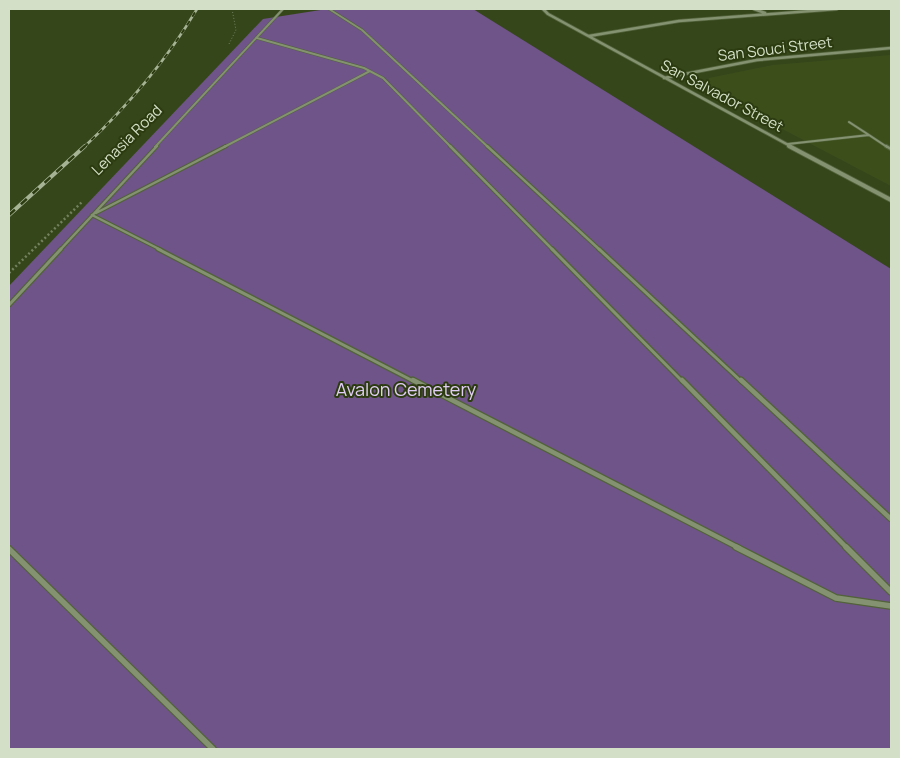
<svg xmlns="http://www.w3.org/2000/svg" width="900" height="758" viewBox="0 0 900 758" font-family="Manrope,sans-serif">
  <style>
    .built { fill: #3c4f1b }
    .green { fill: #6f5489 }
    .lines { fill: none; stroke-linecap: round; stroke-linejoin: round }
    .lane-far4-casing { stroke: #52623a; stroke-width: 3 }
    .lane-far3-casing { stroke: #52623a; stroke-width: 4.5 }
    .lane-far2-casing { stroke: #52623a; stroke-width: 5.5 }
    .lane-far1-casing { stroke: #52623a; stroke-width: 7 }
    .lane-casing { stroke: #52623a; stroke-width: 8 }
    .street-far1-casing { stroke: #52623a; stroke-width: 4 }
    .street-casing { stroke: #52623a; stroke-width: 5.5 }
    .path-far1 { stroke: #73815d; stroke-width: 1; stroke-dasharray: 1 2; stroke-linecap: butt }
    .path { stroke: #73815d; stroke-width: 2.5; stroke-dasharray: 2 2.5; stroke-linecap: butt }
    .lane-far4 { stroke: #849271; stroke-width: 2 }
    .lane-far3 { stroke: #849271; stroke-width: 2.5 }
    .lane-far2 { stroke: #849271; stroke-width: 3 }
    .lane-far1 { stroke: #849271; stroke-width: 4.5 }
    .lane { stroke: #849271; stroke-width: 5.5 }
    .street-far1 { stroke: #849271; stroke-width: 2.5 }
    .street { stroke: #849271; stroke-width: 4 }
    .rail-far1-casing { stroke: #a6b395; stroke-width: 2.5 }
    .rail-casing { stroke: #a6b395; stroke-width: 4 }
    .rail-far1 { stroke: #2c3c10; stroke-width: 2; stroke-dasharray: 5; stroke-linecap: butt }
    .rail { stroke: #2c3c10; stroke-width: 2.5; stroke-dasharray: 8; stroke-linecap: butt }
    .labels { text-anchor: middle; stroke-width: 4; stroke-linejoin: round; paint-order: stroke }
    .far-street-label { font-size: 15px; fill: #d4dfc7; stroke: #2c3c10 }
    .park-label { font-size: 18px; fill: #e1cef6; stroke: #2c3c10 }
  </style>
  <rect width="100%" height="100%" fill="#36461b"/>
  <!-- built -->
  <path class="built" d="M891,55V186L706,89L709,78L773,65Z"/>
  <!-- green -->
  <path class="green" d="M327,9H473L891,269V749H9V286L263,19Z"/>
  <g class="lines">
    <defs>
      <path id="lane-far4" d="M329,9L362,30L488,147
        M257,38L364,68L383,78L451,147
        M849,122L869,135
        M788,144L869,135L887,147
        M155,147L283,9
        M224,147L370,71"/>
      <path id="lane-far3" d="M450,146L553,250
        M487,146L600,250
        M886,146L891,149
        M96,213L226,146
        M92,215L161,250
        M60,250L157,146"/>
      <path id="lane-far2" d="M158,249L415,382
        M552,249L683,382
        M599,249L742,382
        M9,305L61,249"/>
      <path id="lane-far1" d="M413,380L739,548
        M682,380L847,548
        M741,380L891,519"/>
      <path id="lane" d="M736,547L836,598L891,606
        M846,547L891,592
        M9,549L213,749"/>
      <path id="street-far1" d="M543,9L548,14L792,147
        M754,9L765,13
        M589,36L679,21L837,9
        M664,78L757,60L891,48"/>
      <path id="street" d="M789,146L891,200"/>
    </defs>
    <!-- lane-far4 casing -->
    <use href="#lane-far4" class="lane-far4-casing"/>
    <!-- lane-far3 casing -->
    <use href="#lane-far3" class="lane-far3-casing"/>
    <!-- lane-far2 casing -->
    <use href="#lane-far2" class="lane-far2-casing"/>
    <!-- lane-far1 casing -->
    <use href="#lane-far1" class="lane-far1-casing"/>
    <!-- lane casing -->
    <use href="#lane" class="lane-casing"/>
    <!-- street-far1 casing -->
    <use href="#street-far1" class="street-far1-casing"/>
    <!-- street casing -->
    <use href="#street" class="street-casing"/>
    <!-- path-far1 -->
    <path class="path-far1" d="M229,44L236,30L232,9"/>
    <!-- path -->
    <path class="path" d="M9,273L82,202"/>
    <!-- lane-far4 -->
    <use href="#lane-far4" class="lane-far4"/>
    <!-- lane-far3 -->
    <use href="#lane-far3" class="lane-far3"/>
    <!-- lane-far2 -->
    <use href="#lane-far2" class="lane-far2"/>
    <!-- lane-far1 -->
    <use href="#lane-far1" class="lane-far1"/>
    <!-- lane -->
    <use href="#lane" class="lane"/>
    <!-- street-far1 -->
    <use href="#street-far1" class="street-far1"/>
    <!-- street -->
    <use href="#street" class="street"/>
    <defs>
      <path id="rail-far1" d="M84,147C128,106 166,61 197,9"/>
      <path id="rail" d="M9,215L85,146"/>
    </defs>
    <!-- rail-far1 casing -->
    <use href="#rail-far1" class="rail-far1-casing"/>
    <!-- rail casing -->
    <use href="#rail" class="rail-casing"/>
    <!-- rail-far1 -->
    <use href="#rail-far1" class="rail-far1"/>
    <!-- rail -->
    <use href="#rail" class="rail"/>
  </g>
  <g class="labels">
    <!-- far-street labels -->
    <g class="far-street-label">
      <text transform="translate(775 49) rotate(-7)" y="5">San Souci Street</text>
      <text transform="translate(722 96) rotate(28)" y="5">San Salvador Street</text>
      <text transform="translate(127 140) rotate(-45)" y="5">Lenasia Road</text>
    </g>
    <!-- park labels -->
    <g class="park-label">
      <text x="406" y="396">Avalon Cemetery</text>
    </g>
  </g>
  <!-- border -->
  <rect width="900" height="758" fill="none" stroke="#d4dfc7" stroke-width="20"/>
</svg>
